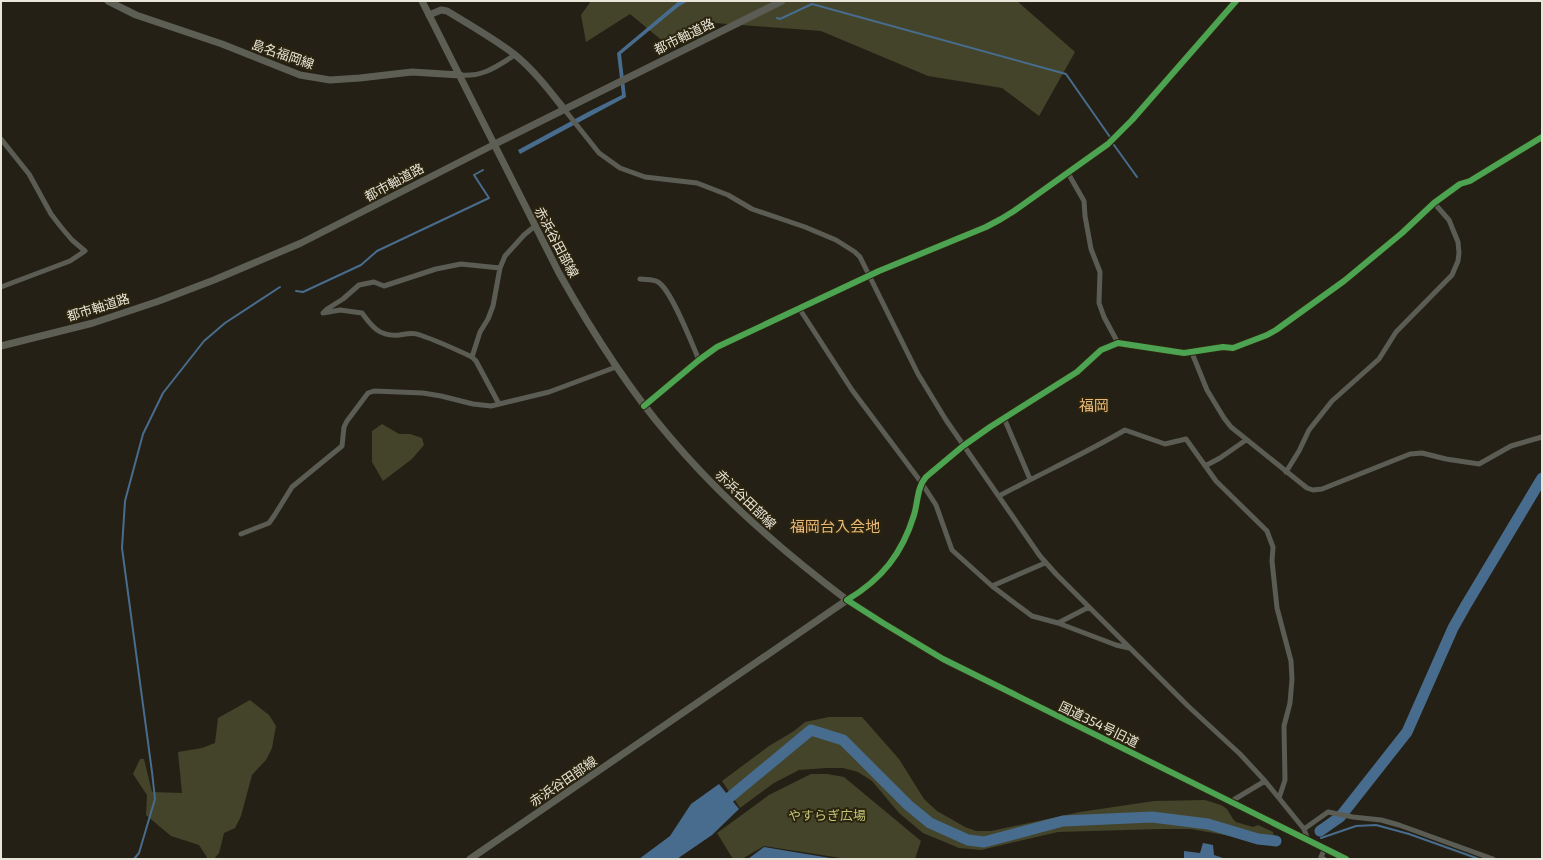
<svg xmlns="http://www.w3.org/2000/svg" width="1543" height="860" viewBox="0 0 1543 860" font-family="'Exo 2','Noto Sans JP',sans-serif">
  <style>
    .green { fill: #43442a }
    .water { fill: #486c8d }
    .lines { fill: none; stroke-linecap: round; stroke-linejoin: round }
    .stream { stroke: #486c8d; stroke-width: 2 }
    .river { stroke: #486c8d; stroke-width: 11 }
    .minor { stroke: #5b5c54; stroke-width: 5 }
    .tertiary { stroke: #5b5c54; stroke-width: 7 }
    .secondary { stroke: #5d5e54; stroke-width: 7 }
    .cycleway-casing { stroke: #2b240f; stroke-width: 8 }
    .cycleway { stroke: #4ca352; stroke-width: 6 }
    .labels { text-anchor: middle; stroke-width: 4; stroke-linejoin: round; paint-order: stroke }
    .street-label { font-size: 13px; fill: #e9e5d8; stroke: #2b240f }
    .park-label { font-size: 13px; fill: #c3c676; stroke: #2b240f }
    .quarter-label { font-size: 15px; fill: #eab978; stroke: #2b240f }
  </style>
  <rect width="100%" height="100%" fill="#252015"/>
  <!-- green -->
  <path class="green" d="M591,1H1017L1075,52L1039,116L1002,88L928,76L821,31L715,23L665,43L630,14L586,42L581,15Z
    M382,424L399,434H410L422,438L424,445L412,459L383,481L372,462V431Z
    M250,700L269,715L276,726L272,748L266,760L252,775L241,816L235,828L224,833L219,853L214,859H208L199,845L171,836L146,815L147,795L133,774L140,759H144L152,792L182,793L178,752L202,748L215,743L218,718Z
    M829,717H862L899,759L924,799L937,811L965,827L976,831H991L1080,812L1154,801L1205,800L1221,805L1227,809L1233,819L1236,822L1253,827L1258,825L1273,832L1276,845H1267L1236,837L1191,829H1161L1058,832L981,850L959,848L923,833L899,813L872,781L858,772L843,768H826L799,770L774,783L740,808L722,781L769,746L794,731L805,722Z
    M811,774H827L844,777L921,841L915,859H847L764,846L742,859H733L717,833L769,795Z"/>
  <!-- water -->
  <path class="water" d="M679,1H688L678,7L621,54L626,97L520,154L518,150L588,112L622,95L617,53Z
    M719,784L739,809L712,835L677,859H639L670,836L691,804Z
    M1203,843L1213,845L1214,855L1226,859H1184V851L1200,853Z
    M764,847L836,859H748Z"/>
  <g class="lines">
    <!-- stream -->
    <path class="stream" d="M777,18L780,19L812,4L1066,74L1110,137
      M1114,145L1137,177
      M296,291L303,292L361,265L377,251L489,198L474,175L483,170
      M1321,838L1356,826L1376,825L1409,834L1479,859
      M134,859L139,853L155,799L152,772L122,548L125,501L143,434L163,393L204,341L225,323L280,287"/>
    <!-- river -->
    <path class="river" d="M718,807L811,730L843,740L908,805L930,823L968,840L984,842L1063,821L1152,817L1208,824L1258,839L1276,841
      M1320,831L1340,817L1407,732L1453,628L1466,605L1542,478"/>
    <!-- minor -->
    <path class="minor" d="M460,75C483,77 496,67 515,55
      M564,109L599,153L620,168L645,177L697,183L728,195L752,209L805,227L836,240L855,252L860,257L918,374L946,420L1040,556L1056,574L1188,706L1240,754L1265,781L1304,829L1308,840
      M1,139L29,174L51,214L61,227L72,240L85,251L70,261L1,287
      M1068,173L1084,201L1085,216L1091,249L1100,272L1099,303L1104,317L1118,343
      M640,279C646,280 653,279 658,282C671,289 692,344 699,360
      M799,308L852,390L921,482L936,505L952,550L992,586L1032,616L1058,623L1116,645L1129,648
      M1192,353L1207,390L1224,418L1231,427L1307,488L1313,490L1322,489L1410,454L1422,453L1446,459L1479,464L1511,446L1542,437
      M472,357C455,349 438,341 420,335C413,332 406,334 399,335C380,337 372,327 362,313L340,310L323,313L327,309L343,299L359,285L374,282L384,286L436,269L461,264L500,268
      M499,404L476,361L472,357L480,332L488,319L493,306L500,268L505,256L524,235L535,226
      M644,406L699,360L717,347L879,271L986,227L1001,219L1014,211L1108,144L1132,120L1236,1
      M1004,418L1030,479
      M1205,466L1220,458L1246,440
      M1286,472L1299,451L1309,430L1332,401L1379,359L1396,332L1452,275L1458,261L1459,253L1458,242L1449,220L1434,203
      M999,496C1040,474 1084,454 1125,430L1165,444L1186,439L1216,481L1267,531L1273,547L1272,561L1277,608L1291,661L1292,679L1290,703L1284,726L1285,780L1279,798
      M241,534L269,523L274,516L292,487L342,446L344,427L347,421L368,393L374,391L423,393L441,396L473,404L491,406L549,392L616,367
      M992,586L1045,563
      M847,600C882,579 902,554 914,515C918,502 917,487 926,477L963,446L990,427L1077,372L1101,350L1118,343L1184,353L1223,347L1233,348L1267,335L1276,330L1344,281L1402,233L1434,203L1460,184L1470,181L1542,137
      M1058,623L1089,607
      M1230,802L1265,781
      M1304,829L1328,812L1353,817L1381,820L1399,825L1493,859
      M1324,859L1321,857L1325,848"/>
    <!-- tertiary -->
    <path class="tertiary" d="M429,15L441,10L447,11C470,25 493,38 514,54C533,69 549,90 564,109
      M495,144L782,1
      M847,600L883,623L943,659L1346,859"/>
    <!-- secondary -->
    <path class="secondary" d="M108,1L136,15L222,44L300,75L330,80L360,78L412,72L460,75
      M422,1L559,273C591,330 626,386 669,436C721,498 782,551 847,600L470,859
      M1,346L93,323L159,301L214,280L301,243L495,144"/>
    <defs>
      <path id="cycleway" d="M644,406L699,360L717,347L879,271L986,227L1001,219L1014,211L1108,144L1132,120L1236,1
        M1346,859L943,659L883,623L847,600C882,579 902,554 914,515C918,502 917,487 926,477L963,446L990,427L1077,372L1101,350L1118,343L1184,353L1223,347L1233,348L1267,335L1276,330L1344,281L1402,233L1434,203L1460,184L1470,181L1542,137"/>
    </defs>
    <!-- cycleway casing -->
    <use href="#cycleway" class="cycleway-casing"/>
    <!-- cycleway -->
    <use href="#cycleway" class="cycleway"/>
  </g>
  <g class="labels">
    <!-- street labels -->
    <g class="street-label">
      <text transform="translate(684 36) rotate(-26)" y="5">都市軸道路</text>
      <text transform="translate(283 54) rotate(19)" y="5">島名福岡線</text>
      <text transform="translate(394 182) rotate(-28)" y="5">都市軸道路</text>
      <text transform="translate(557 242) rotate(62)" y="5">赤浜谷田部線</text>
      <text transform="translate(98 307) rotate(-17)" y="5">都市軸道路</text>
      <text transform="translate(746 499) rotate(44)" y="5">赤浜谷田部線</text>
      <text transform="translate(1099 724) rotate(26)" y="5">国道354号旧道</text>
      <text transform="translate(563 781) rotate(-34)" y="5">赤浜谷田部線</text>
    </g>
    <!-- park labels -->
    <g class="park-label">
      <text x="827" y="820">やすらぎ広場</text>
    </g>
    <!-- quarter labels -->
    <g class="quarter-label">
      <text x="1094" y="411">福岡</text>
      <text x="835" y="532">福岡台入会地</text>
    </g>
  </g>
  <!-- border -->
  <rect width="1543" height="860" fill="none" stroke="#e9e5d8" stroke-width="4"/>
</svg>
